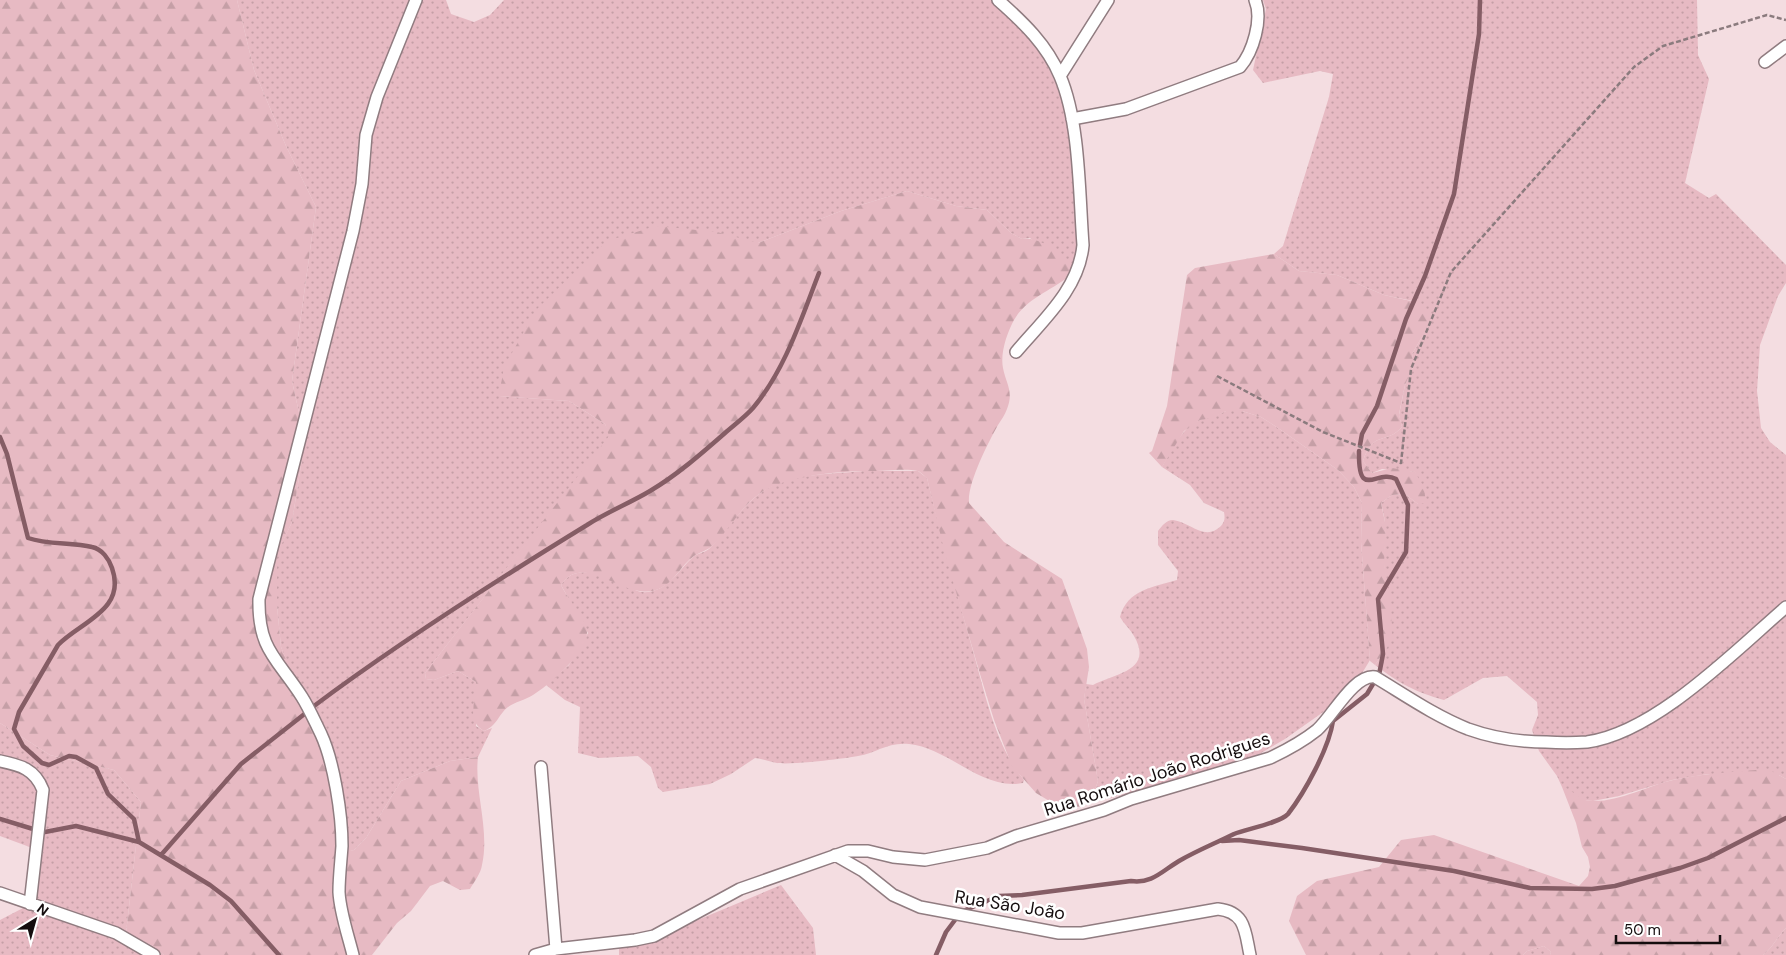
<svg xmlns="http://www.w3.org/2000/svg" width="1786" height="955" viewBox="0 0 1786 955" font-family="'DM Sans',sans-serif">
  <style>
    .green { fill: url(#green-dots) }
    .forest { fill: url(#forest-firs) }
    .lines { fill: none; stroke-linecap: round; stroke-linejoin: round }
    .stream { stroke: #855d65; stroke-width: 4.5 }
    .street-casing { stroke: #907c80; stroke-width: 14 }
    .path { stroke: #8b7b7e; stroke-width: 2.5; stroke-dasharray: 5 2.5; stroke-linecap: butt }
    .street { stroke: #fff; stroke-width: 11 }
    .labels { text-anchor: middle; stroke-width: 5; stroke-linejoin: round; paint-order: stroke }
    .street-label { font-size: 18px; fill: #140d0e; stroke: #fff }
  </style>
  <defs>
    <pattern id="green-dots" width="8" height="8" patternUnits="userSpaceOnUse" patternTransform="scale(1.25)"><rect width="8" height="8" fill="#e7bac3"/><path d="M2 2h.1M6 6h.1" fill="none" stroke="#c59fa6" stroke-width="1.8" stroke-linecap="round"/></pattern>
    <pattern id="forest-firs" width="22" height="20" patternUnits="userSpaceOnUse" patternTransform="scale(1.25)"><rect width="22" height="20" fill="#e7bac3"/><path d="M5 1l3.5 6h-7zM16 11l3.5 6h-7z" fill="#c59fa6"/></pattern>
  </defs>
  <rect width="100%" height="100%" fill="#f4dde1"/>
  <!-- green -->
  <path class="green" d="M237,0H446L451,14L474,22L490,15L504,0H996L1022,27L1043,56L1060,92L1068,114L1080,237L1073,273L1030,238L1022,239L1011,233L987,210L956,206L907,191L841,211L758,243L499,396L569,401L605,424L610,436L425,673L426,679L434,680L458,671L476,682V726L484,731L492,728L478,757L450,761L401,781L366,838L354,850L339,854L294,680L281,647L277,606V553L292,522L305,440L292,381L316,207L286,146L254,70Z
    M1263,0H1697L1698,55L1709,79L1685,183L1709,198L1716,194L1786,265V283L1778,296L1760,345L1757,391L1761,428L1770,442L1786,455V779L1779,775L1708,774L1672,780L1619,796L1593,801L1581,800L1562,787L1557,776L1539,751L1532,730L1538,715L1537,702L1507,676L1483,678L1444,700C1415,692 1399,683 1375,665C1399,634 1388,600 1384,565C1383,552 1386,539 1385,526C1385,519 1383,511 1381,503L1392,495L1405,494L1418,504L1415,472L1382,469L1372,473L1363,461C1373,430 1386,445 1402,427L1399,415L1405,385L1414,365L1412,354L1430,323L1413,301L1384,295L1337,275L1299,271L1274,254L1283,246L1329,97L1333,74L1320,71L1263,83L1253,70L1266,9Z
    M1226,411H1242L1261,417L1278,428L1338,470L1354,487L1362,503L1361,542L1370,660L1358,680L1329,708L1285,739L1256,756L1108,799L1093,795L1098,781L1084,699L1086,684L1093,685C1115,673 1154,671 1134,636C1130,629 1124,624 1120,617C1127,590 1153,587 1177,580L1178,571L1158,545V531C1162,526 1166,520 1173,520C1190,522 1205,542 1221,526C1225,521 1225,518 1224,512L1204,503L1190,485L1162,467C1172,450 1181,428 1200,420C1209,417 1218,415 1226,411Z
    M864,471H918L927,478C941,536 957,593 973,651C985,693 995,745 1024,780L1023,783C982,791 949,748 909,744C887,742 877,753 858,756C842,759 791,765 777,763C770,762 763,759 755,758L731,774L710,784L663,792L658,788L651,767L638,756L599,758L578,753L580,707L565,700L546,685L569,665L588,633L561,585C580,556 616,585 641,592C666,594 677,572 692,558C697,553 704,553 709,549C730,528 744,501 770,487C797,473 834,474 864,471Z
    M0,723L50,755L114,770L141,802L126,933L153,946L164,955H0V920L25,907L30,900L43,852L0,836Z
    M781,885L813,928L816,955H619V945L662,935Z
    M1786,928V955H1763C1773,947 1777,937 1786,928Z
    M1544,946L1551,952L1550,955H1523L1527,951Z"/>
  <!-- forest -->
  <path class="forest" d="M0,0H237L254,70L286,146L316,207L292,381L305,440L292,522L277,554V606L281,647L330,763L339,853L354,850L366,838L401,781L450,761L478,757C474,792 490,829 482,865C481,873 474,882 470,889L460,890L443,881L430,886L411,911L397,923L372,955H164L153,946L126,933L141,802L114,770L50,755L0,723Z
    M907,191L956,206L987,210L1011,233L1022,239C1041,236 1066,255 1073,273C1054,290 1027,297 1014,320C1007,333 1000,353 1003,368C1006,384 1014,391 1007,409C1005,415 1001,420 998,425C988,443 967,484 969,503L1004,542L1062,579L1087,649L1089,667L1084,699L1098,781L1093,795L1082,806L1067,809L1051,802L1036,793L1012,766L994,720L980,674L945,554L927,478C925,477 921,472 918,471C908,468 881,471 869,471C839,471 783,476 759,494C740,508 730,529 713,545C707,551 700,552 694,556C681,565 676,580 661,588C627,606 585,548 561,585C567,598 587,620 587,632C588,652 548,686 533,695C525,700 515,702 508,707C498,715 497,726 484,731C465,720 477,701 476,682L458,671L434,680L426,679L425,673L609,436L605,424L569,401L499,396L504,367L536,310L607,241L656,226L717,232L758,243L841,211Z
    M1274,254L1299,271L1337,275L1384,295L1420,303L1430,314V323L1412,354L1414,365L1405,385L1399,414L1402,427C1386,445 1373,430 1363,461L1372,473L1392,468L1415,472L1424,488L1426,503L1418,504L1405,494L1392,495L1381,503L1386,527L1384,563L1391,605L1392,640L1375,665L1370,661L1361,542L1362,503L1354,487L1338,470L1278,428L1261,417L1242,411H1226L1212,418L1200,420L1184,431L1162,467L1149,453L1152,451L1167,406L1187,275L1195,268Z
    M1768,769L1786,779V928C1777,937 1773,947 1763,955H1550L1551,952L1544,946L1527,951L1523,955H1306L1289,921L1297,896L1317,881L1379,867L1401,840L1434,835L1579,886L1588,876L1590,867L1588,857L1582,847L1576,823L1562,787C1573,789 1579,801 1592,801C1619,802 1647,786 1673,780C1704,773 1736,772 1768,769Z"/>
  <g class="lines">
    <!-- stream -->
    <path class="stream" d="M0,437L7,454L28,538C48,545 72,542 92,547C102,549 109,559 112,568C127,610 80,622 58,645L19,712L14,729L23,746L42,763L49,765L69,756L76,757L96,768L108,794L134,819L139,842
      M1360,445L1362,434L1377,406L1406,319L1425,276L1454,194L1479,34L1480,0
      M1359,451C1358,502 1377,468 1396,479L1408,505L1406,552L1378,599L1383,654L1379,675
      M314,706C401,641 494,582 587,525C607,512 630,503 650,491C677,475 701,454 725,433C734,425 745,417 753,408C785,370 801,319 819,273
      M0,819L33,829
      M45,832L76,826L139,842L210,885L231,901L279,955
      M1222,841L1239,840L1302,848L1454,871L1530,888L1592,889L1615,886L1680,868L1708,858L1786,818
      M161,855L241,764L307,712
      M963,911L999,896L1022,895L1131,881C1152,884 1162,871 1179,861C1196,851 1216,843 1234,834C1246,829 1280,823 1288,814C1305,792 1329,748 1333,721L1367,694L1373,684
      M936,955L946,932L958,916"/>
    <defs>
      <path id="street" d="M998,0C1023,22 1047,45 1060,76C1080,123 1079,193 1083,245C1079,289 1043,320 1016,352
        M1765,62L1786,46
        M1060,76L1108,0
        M1072,119L1126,109L1240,67C1253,52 1263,19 1255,0
        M0,761C20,765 35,769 43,790L30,904
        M541,767L556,949
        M835,855L863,871L893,895L920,907L1059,933H1082L1218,909C1246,912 1245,932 1250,955
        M0,893L116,933L154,955
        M353,955C348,935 340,912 339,892C339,877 341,861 342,846C342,815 334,762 321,734C315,722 309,708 302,697C277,658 258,650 259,599L353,231L362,184L366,135L377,97L416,0
        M535,955L556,949L635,940L654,936L740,889L848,851H868L893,857L925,860L987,848L1016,836L1104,810L1131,799L1270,758C1287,750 1302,742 1317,730C1332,717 1354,674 1375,677C1405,695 1435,716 1468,729C1493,738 1519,742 1546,742C1559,743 1574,743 1587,742C1655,733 1735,651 1786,607"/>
    </defs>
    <!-- street casing -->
    <use href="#street" class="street-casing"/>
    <!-- path -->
    <path class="path" d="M1217,376L1323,432L1401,463L1411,369L1451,272L1634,67L1663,46L1767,15L1786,20"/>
    <!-- street -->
    <use href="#street" class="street"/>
  </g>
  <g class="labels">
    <!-- street labels -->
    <g class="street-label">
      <text transform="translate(1157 774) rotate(-18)" y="6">Rua Romário João Rodrigues</text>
      <text transform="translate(1010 905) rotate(9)" y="6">Rua São João</text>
    </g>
  </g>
  <!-- north arrow -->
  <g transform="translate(35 920) rotate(37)" stroke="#ffffff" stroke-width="4" paint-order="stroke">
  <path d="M0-4L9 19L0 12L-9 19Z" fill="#140d0e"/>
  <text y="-8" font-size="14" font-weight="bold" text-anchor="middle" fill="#140d0e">N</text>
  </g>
  <!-- scale -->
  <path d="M1616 935v8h104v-8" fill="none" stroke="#140d0e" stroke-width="2.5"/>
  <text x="1624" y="935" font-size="15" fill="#140d0e" stroke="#ffffff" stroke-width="4" paint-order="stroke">50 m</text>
</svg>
